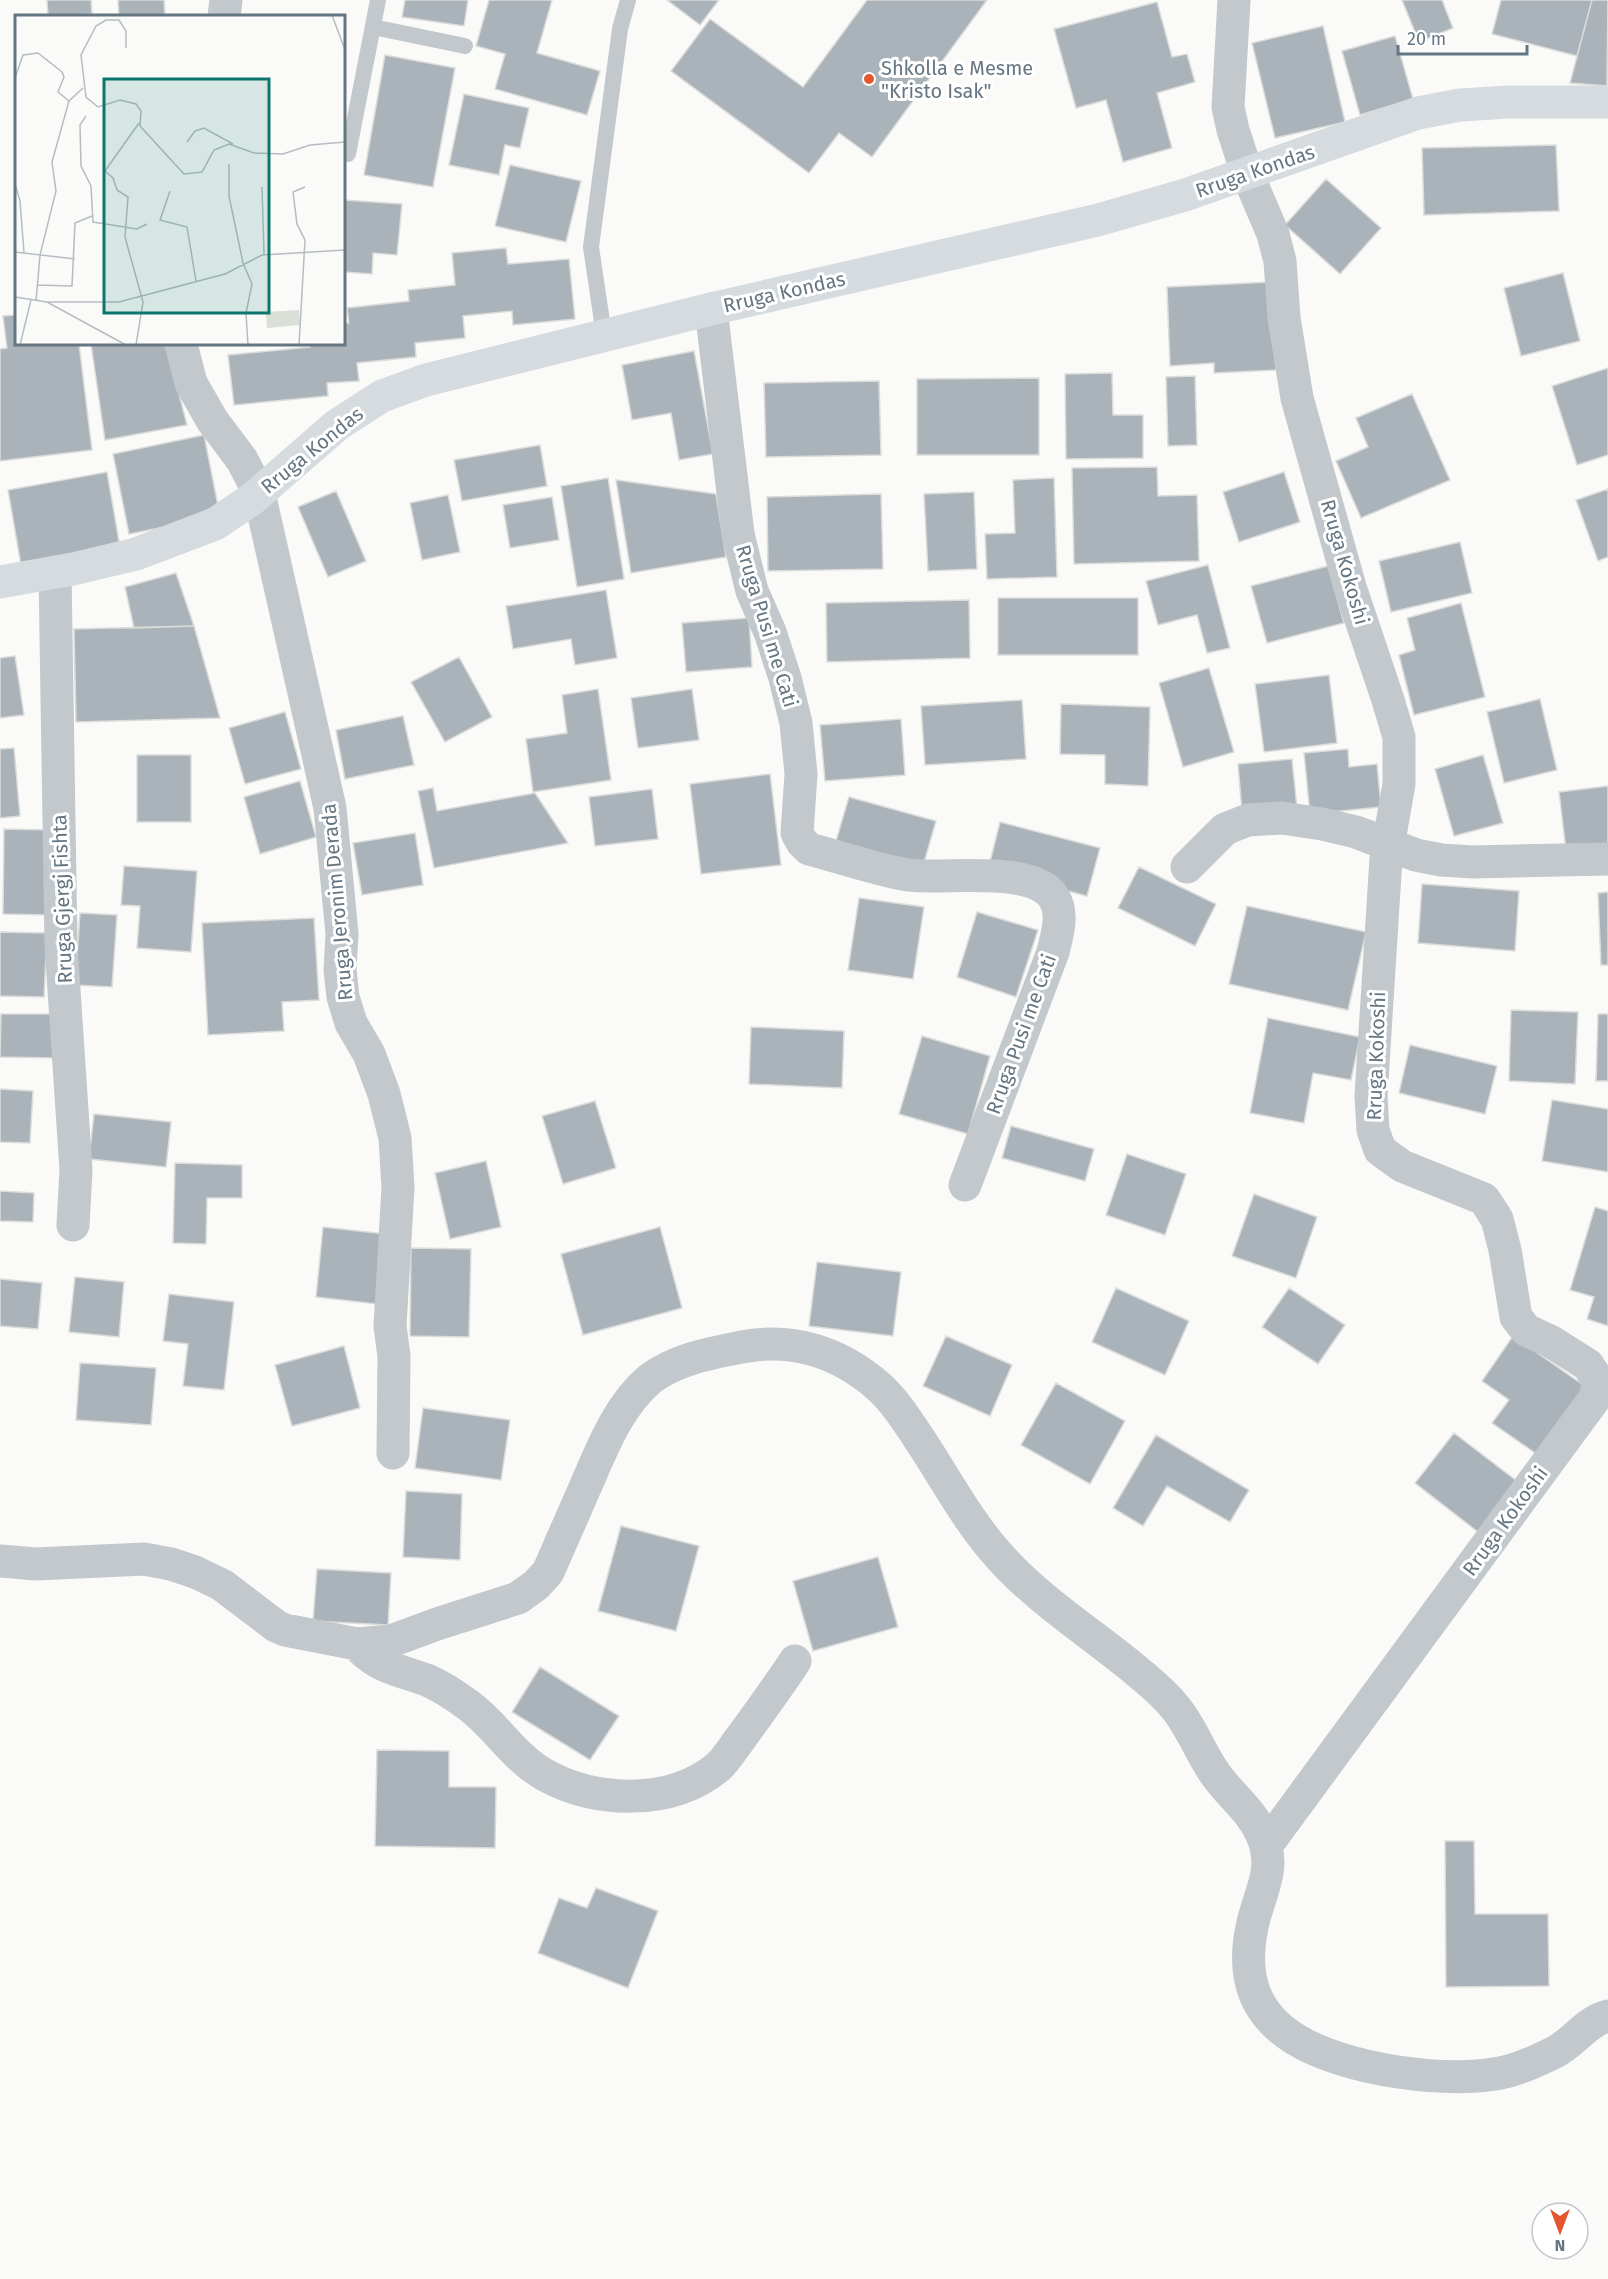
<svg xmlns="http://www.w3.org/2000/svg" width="1608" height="2279" viewBox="0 0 1608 2279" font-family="'Fira Sans',sans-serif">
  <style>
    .building { fill: #aab3b9; stroke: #dcdcda; stroke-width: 1.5 }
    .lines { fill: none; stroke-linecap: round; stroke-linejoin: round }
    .lane { stroke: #c3c8cc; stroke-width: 16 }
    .street { stroke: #c3c8cc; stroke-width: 33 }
    .secondary { stroke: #d6dbdf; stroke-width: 33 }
    .poi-dot { fill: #e4572e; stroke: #fff; stroke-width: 2 }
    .labels { text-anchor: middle; stroke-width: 6; stroke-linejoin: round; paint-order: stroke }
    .poi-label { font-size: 20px; fill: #657683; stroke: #fff; text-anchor: start }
    .street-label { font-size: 20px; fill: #657683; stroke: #fff }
    .inset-road { fill: none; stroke: #b5bdc2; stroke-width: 1.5 }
    .view { fill: #0f766e; fill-opacity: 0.15; stroke: #0f766e; stroke-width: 3 }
    .inset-edge { fill: none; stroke: #657683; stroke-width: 3 }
  </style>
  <rect width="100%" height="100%" fill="#fafaf8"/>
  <!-- building -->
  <path class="building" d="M47,0H91L92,14L48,16Z
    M118,0H164L165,16H119Z
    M405,0H468L464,26L402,17Z
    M489,0H552L537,53L600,71L587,115L495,89L505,54L476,46Z
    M667,0H719L700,25Z
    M867,0H987L872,157L839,133L809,173L671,71L710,19L803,87Z
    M1402,0H1442L1453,28L1419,42Z
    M1501,0H1592L1577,56L1492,34Z
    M1592,0H1608L1607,86L1570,83Z
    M1157,2L1172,57L1187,54L1195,82L1157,93L1172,148L1123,162L1106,100L1076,108L1054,29Z
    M1323,26L1345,122L1275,138L1252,43Z
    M1395,36L1413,99L1360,115L1342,51Z
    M385,55L455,68L433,187L364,175Z
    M464,94L529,108L520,148L505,145L499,175L449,165Z
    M1556,145L1559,211L1424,215L1422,148Z
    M510,165L581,181L566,242L495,226Z
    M1326,179L1381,228L1340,274L1285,225Z
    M344,200L402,204L397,255L373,253L372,274L344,272Z
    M506,248L508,264L569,259L575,319L513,325L512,311L463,316L465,338L415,343L416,357L357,363L359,381L327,383L328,396L234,405L228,355L310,347L309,344H344V323H349L347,308L409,301L408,290L455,285L452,253Z
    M1563,273L1580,341L1521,356L1504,288Z
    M1271,282L1276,370L1214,373V363L1170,366L1167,287Z
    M16,315V344H79L92,450L0,461V349L7,348L3,316Z
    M91,344H166L187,425L105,440Z
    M694,351L713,454L679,460L671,413L632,420L622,365Z
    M1608,368V455L1577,465L1552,386Z
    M1112,373L1113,415H1143V458L1066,459L1065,374Z
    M1195,376L1197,445L1168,446L1166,377Z
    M1039,378V455H917V379Z
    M879,381L881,455L766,457L764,383Z
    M1412,394L1450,480L1361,518L1336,461L1368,447L1356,418Z
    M204,435L220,516L129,534L113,454Z
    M540,445L547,486L462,501L454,460Z
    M1157,467L1158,496L1197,495L1199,561L1074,564L1072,468Z
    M107,472L120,547L21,565L8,490Z
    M1284,472L1300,522L1239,542L1223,492Z
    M608,478L624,579L577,587L561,486Z
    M1054,478L1057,577L987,579L985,534L1015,533L1013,480Z
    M616,480L716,494L726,557L631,573Z
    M1608,489V557L1598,561L1576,500Z
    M336,491L366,561L328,577L298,507Z
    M974,492L977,569L928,571L924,494Z
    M881,494L883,569L768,571L767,497Z
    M448,495L460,552L422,560L410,503Z
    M552,497L559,540L510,548L503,505Z
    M1460,542L1472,593L1391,612L1379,561Z
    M1208,565L1230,648L1207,653L1197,615L1158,625L1146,581Z
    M1328,566L1344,623L1267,643L1251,586Z
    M176,573L194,626L134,628L125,587Z
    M606,590L617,658L575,665L571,639L513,649L506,606Z
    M998,598H1138V655H998Z
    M969,600L970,658L827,662L826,603Z
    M1461,603L1485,697L1414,715L1399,655L1415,650L1407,618Z
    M749,618L752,667L686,672L682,623Z
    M194,626L220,718L76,722L74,629Z
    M15,656L24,715L0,718V658Z
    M459,657L492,717L445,742L411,682Z
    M1209,668L1234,752L1183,767L1159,683Z
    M1329,675L1337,743L1264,752L1255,684Z
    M598,689L611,780L533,792L526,739L567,733L562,695Z
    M692,689L699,740L638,748L631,698Z
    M1540,699L1557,770L1504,783L1487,712Z
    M1022,700L1026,759L925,765L921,706Z
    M1061,704L1150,707L1148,786L1105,784V755L1060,754Z
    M285,712L301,769L245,784L229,728Z
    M403,716L414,765L345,779L336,730Z
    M901,719L905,775L825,781L820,725Z
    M14,748L20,816L0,818V749Z
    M1348,749L1349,767L1377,764L1381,807L1310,814L1304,753Z
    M137,755H191V822H137Z
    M1483,755L1503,823L1454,836L1435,769Z
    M1292,759L1297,808L1242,812L1238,764Z
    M770,774L781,865L701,874L690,784Z
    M300,781L316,837L260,854L244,797Z
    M1608,786V845L1566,850L1559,792Z
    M433,788L437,811L535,793L568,843L434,868L418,791Z
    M652,789L658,839L595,846L589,797Z
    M849,797L936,821L923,866L836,841Z
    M1000,822L1100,848L1087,896L988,870Z
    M4,829L50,830L49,915L3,914Z
    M415,833L423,885L362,895L353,843Z
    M124,866L197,871L191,952L137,948L140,906L121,905Z
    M1139,867L1216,904L1195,946L1118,908Z
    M1422,884L1519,891L1515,951L1418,943Z
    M1608,892V965H1601L1598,893Z
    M859,898L924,907L913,979L848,970Z
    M1247,906L1366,932L1348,1010L1229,984Z
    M977,912L1038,930L1016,997L957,977Z
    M80,913L117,915L112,987L75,985Z
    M314,918L319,1000L282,1002L284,1031L208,1035L202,923Z
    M0,932L47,933L44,997L0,996Z
    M1511,1010L1578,1012L1575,1084L1509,1081Z
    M1,1014H56V1058L0,1057Z
    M1598,1014H1608V1081H1596Z
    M1268,1018L1360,1037L1351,1080L1313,1073L1304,1123L1250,1113Z
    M751,1027L844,1031L842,1088L749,1084Z
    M922,1036L990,1056L968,1134L899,1114Z
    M1410,1045L1497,1066L1485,1114L1399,1093Z
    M0,1089L33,1091L30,1143L0,1142Z
    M1552,1100L1608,1109V1172L1542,1161Z
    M595,1101L616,1168L563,1184L542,1116Z
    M94,1114L171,1122L166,1167L89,1159Z
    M1011,1126L1094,1149L1085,1181L1002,1158Z
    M1127,1154L1186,1174L1165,1235L1106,1215Z
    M486,1161L501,1227L450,1239L435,1173Z
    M175,1163L242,1165V1198H207L206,1244L173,1243Z
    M0,1191L34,1193L33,1222L0,1221Z
    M1254,1194L1317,1217L1296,1278L1232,1256Z
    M1595,1207L1608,1211V1326L1587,1319L1594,1297L1570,1290Z
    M323,1227L385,1234L377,1304L316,1297Z
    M660,1227L682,1308L583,1335L561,1254Z
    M411,1248L471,1249L469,1337L410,1336Z
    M817,1262L901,1272L893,1336L809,1326Z
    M75,1277L124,1282L119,1337L69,1332Z
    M0,1279L42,1283L38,1329L0,1326Z
    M1116,1288L1189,1321L1165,1375L1092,1342Z
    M1289,1288L1345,1325L1318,1364L1262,1327Z
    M169,1294L234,1302L224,1390L183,1386L188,1344L163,1341Z
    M946,1336L1012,1365L990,1416L923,1386Z
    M1513,1336L1586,1387L1538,1455L1492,1423L1509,1400L1482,1381Z
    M344,1346L360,1408L292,1426L275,1365Z
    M80,1363L156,1368L151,1425L76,1420Z
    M1056,1383L1125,1421L1090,1484L1021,1445Z
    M423,1408L510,1420L501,1480L415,1468Z
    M1454,1433L1518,1482L1478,1532L1415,1483Z
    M1156,1435L1249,1490L1230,1522L1167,1486L1143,1526L1113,1508Z
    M406,1491L462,1494L460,1560L403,1557Z
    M621,1526L699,1546L676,1631L598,1611Z
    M878,1557L898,1627L813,1651L793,1581Z
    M317,1569L391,1573L388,1625L313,1621Z
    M540,1667L619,1716L590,1760L512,1712Z
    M377,1750L449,1751V1787H496L495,1848L375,1846Z
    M1445,1841H1474L1475,1914H1548L1549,1986L1446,1987Z
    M596,1888L658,1911L628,1988L538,1953L559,1898L587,1908Z"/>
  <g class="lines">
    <!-- lane -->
    <path class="lane" d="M373,27L465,46
      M348,154L378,0
      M604,335L591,247L620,29L628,0"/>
    <!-- street -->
    <path class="street" d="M1234,0L1228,107L1233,130L1247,173L1273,234L1280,261L1284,318L1297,398L1350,587L1388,700L1399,737V784L1386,858L1371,1096L1373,1130L1380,1150L1402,1166L1484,1199L1497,1219L1505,1250L1516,1317L1526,1330L1550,1341L1588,1365L1599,1382L1595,1398L1266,1846
      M224,16L226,0
      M711,309L738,534L752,591L770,632L785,678L796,723L801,774L797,833L802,842L809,849C840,857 877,870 908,875C942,880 1034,864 1054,898C1064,914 1057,935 1053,952L965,1185
      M181,344L191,383L212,420L242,460L259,493L330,808L342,934L340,970L343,997L351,1023L369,1054L384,1094L395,1138L398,1187L390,1326L394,1356L393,1453
      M55,572L61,945L76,1170L73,1225
      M1187,867L1225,829L1248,820L1282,818L1322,824L1356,832L1416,855L1441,860L1473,862L1608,859
      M0,1561L36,1564L144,1559L171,1564L195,1572L222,1585L276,1626L285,1630L357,1644L391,1641L437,1624L518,1598L536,1585L548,1572C561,1542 574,1512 587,1483C603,1446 619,1405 650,1379C676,1359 711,1353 742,1347C792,1337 839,1352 878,1386C894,1400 906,1419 918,1437C945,1477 967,1521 1001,1558C1039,1600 1088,1631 1132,1667C1146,1679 1162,1691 1174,1706C1192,1727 1200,1753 1216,1775C1230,1795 1251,1810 1261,1833C1278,1869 1259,1892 1252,1927C1242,1975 1253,2013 1295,2039C1344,2070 1454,2086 1509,2071C1524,2067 1541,2059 1555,2052C1574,2042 1587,2021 1608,2016
      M357,1644C374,1667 403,1671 429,1681C442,1687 456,1696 468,1705C496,1725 513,1757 545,1775C596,1803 671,1806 718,1767C726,1760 733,1748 740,1739C759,1713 778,1687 795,1661"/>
    <!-- secondary -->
    <path class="secondary" d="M0,582L73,569L136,554L215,524L252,499L337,425L382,396L426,380L711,309L1098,220L1185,195L1418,113L1460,105L1509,102H1608"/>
  </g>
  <!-- markers -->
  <circle class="poi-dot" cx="869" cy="79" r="6"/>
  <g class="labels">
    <!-- poi labels -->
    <g class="poi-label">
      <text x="881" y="75">Shkolla e Mesme<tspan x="881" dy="23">"Kristo Isak"</tspan></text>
    </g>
    <!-- street labels -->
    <g class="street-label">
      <text transform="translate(1255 171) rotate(-19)" y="7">Rruga Kondas</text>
      <text transform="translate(784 292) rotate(-13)" y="7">Rruga Kondas</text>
      <text transform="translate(312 450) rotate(-39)" y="7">Rruga Kondas</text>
      <text transform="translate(1345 562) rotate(74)" y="7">Rruga Kokoshi</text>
      <text transform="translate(767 626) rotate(73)" y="7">Rruga Pusi me Cati</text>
      <text transform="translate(62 899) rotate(-92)" y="7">Rruga Gjergj Fishta</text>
      <text transform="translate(337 902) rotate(-95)" y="7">Rruga Jeronim Derada</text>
      <text transform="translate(1021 1034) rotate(-70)" y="7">Rruga Pusi me Cati</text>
      <text transform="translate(1376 1056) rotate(-88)" y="7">Rruga Kokoshi</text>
      <text transform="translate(1505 1521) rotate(-54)" y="7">Rruga Kokoshi</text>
    </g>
  </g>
  <!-- overview -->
  <g transform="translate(15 15)">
    <rect width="330" height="330" fill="#fafaf8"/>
    <path d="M284,295L285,310L252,313L251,297Z" fill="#dadfd7"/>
    <path class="inset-road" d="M317,0L330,35M111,33V16L104,5H91L81,11L66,40L71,82L83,92L105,85L121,89L126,96L125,111L169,159L187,157L199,135L214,129L239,138L268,139L295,130L330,127M0,63L8,40L23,38L47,57L49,62L43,77L54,86M71,101L65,110L66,151L76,171L78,207L122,214L132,209M172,127L180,116L189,113L218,129M214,149V181L228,248L237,269L231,298L233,330M0,169L5,186L9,238M247,172L249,239M155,176L145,205L172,212L181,266M0,237L60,244M22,270L57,271L60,208L77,201M0,282L32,287L111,330M21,286L25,240L41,176L37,147L54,86L68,73M32,287H104L210,259L247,240L330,235M5,330L16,285M121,330L128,287L110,222L113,182L102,175L98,163L90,156L124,108M284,330L290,225L282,209L278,177L290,172"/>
    <path class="view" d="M89,64H254V298H89Z"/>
    <rect width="330" height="330" class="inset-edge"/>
  </g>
  <!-- north arrow -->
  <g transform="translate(1560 2231) rotate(180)"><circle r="28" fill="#ffffff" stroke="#c1c8cd" stroke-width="1.5"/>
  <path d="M0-4.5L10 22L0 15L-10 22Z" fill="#e4572e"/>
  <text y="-9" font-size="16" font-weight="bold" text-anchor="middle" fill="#657683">N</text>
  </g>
  <!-- scale -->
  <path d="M1398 45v9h129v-9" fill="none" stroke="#657683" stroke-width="3"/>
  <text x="1407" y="45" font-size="18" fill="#657683" stroke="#ffffff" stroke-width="4.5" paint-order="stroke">20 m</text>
</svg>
